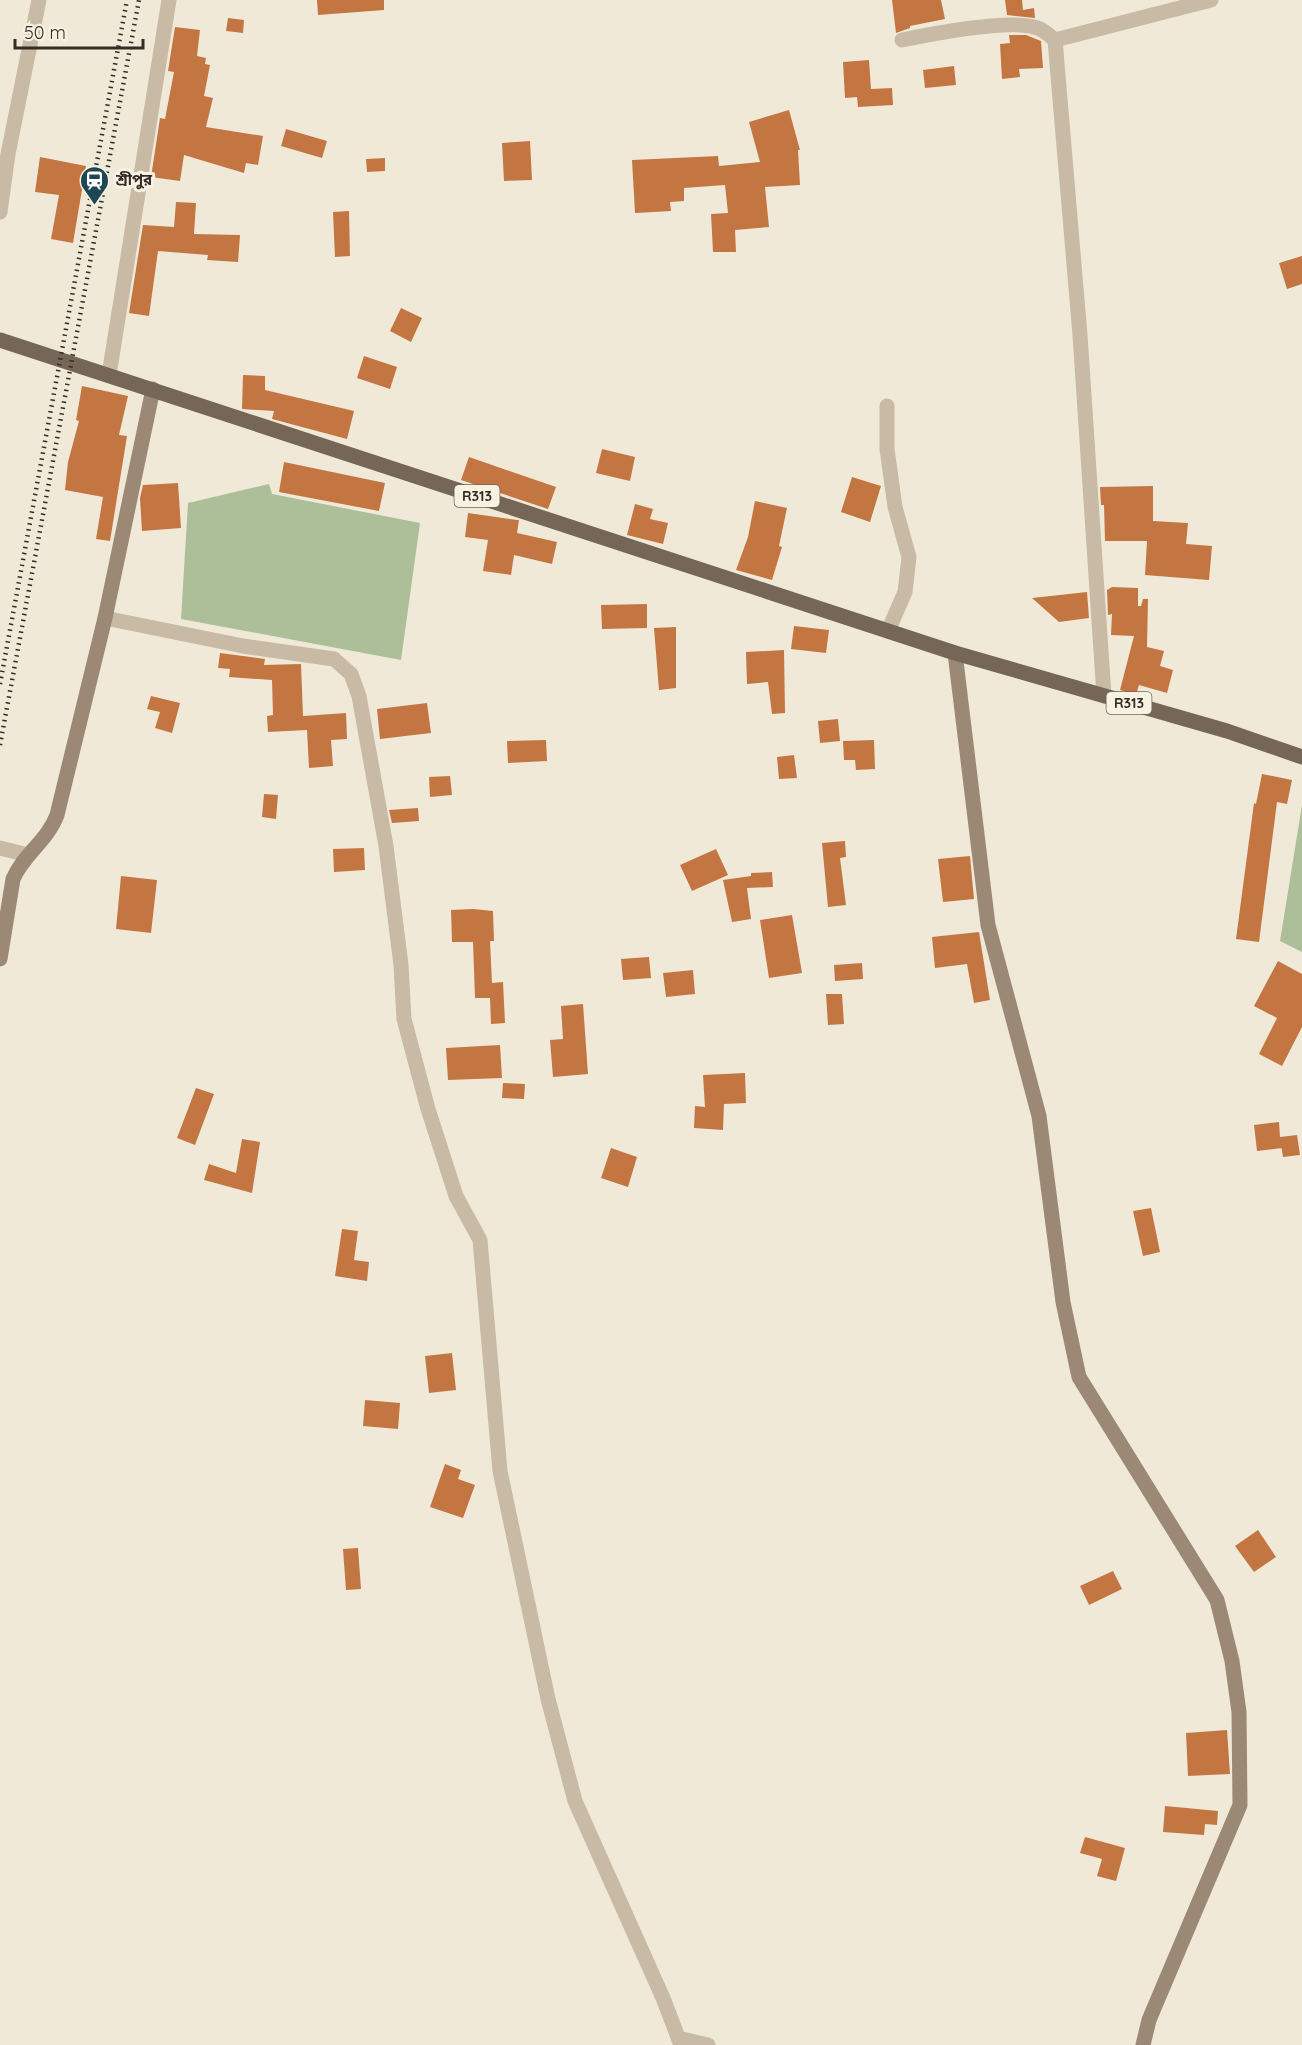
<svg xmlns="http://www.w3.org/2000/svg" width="1302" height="2045" viewBox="0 0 1302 2045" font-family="Quicksand,'Noto Sans Bengali',sans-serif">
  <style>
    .green { fill: #acbf98 }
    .building { fill: #c47642 }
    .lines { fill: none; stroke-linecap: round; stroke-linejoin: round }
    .street { stroke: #c8baa4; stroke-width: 15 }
    .secondary { stroke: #9b8976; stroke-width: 15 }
    .primary { stroke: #756657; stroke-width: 15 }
    .rail { stroke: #332c26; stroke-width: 4.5; stroke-dasharray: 1.5 4.5; stroke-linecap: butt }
    .labels { text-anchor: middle; stroke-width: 6; stroke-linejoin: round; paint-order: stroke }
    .shield { fill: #f8f2e3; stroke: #6e675f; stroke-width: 1.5 }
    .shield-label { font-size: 14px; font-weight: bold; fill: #332c26 }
    .poi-label { font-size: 15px; font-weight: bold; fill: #332c26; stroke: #f8f2e3; text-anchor: start }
  </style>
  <rect width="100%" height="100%" fill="#f0e9d8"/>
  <!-- green -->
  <path class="green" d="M269,484L272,494L420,523L401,660L181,619L188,503Z
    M1302,805V952L1280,941Z"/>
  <!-- building -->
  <path class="building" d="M317,0H384V10L318,15Z
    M892,0H941L945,19L910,26V28L896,33Z
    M1005,0H1022L1023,10L1034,8L1035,18L1007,15Z
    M228,18L244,20L243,33L226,31Z
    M175,27L200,30L197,56L206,58L205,64L210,65L204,96L213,98L206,127L263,136L258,165L246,163L244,173L184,155L180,181L151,177L160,118L165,119L174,72L168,71Z
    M1009,35H1026L1041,41L1043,68L1019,69L1020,77L1002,79L1000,44L1010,43Z
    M869,60L871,89L892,88L893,105L858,107L857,97L845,98L843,62Z
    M954,66L956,85L925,88L923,70Z
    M789,110L800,150H798L800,185L765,187L769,227L735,230L736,252H713L711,214L728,213L725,185L684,188V201L670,202L671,211L635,213L632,160L718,156L719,166L760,162L749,122Z
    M286,129L327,141L322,158L281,146Z
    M530,141L532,180L504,181L502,143Z
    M40,157L86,166L73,243L51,239L59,195L35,192Z
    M385,158V171L367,172L366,159Z
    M176,202L196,203L194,234L240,235L238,262L207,260L208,255L158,251L149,316L129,313L143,225L174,227Z
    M349,211L350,256L335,257L333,212Z
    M1302,256V284L1287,289L1279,263Z
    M401,308L422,318L411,342L390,331Z
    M364,356L397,367L390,389L357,378Z
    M243,375L265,376V390L354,411L347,439L272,419L274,411L242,409Z
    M82,386L128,396L119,435L127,436L110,541L96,539L103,497L65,490L68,462L79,421L76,420Z
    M602,449L635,457L630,481L596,473Z
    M469,457L556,487L548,509L461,480Z
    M284,462L385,483L379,511L279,492Z
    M852,477L881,486L870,522L841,512Z
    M178,483L181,528L142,531L140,498L143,485Z
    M1153,486V521L1188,523L1186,544L1212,546L1209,580L1145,575L1147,541H1105L1104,505H1101L1100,487Z
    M755,501L787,508L779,546L782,547L772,580L736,570L748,537Z
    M635,504L653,509L650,519L668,523L663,544L627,535Z
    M468,513L517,520H519L517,533L557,542L552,564L514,555L511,575L483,571L488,540L465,537Z
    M1112,587L1138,588V606H1141L1143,599H1148L1147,647L1164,651L1160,666L1173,670L1167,693L1139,685L1136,695L1120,690L1134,636L1111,635L1112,614L1108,615L1107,590Z
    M1087,592L1089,618L1059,622L1032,598Z
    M647,604V628L602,629L601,605Z
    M794,626L829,630L826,653L791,649Z
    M676,627V688L659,690L654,628Z
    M784,650L785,713L772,714L768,682L747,684L746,652Z
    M220,653L265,659L264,665L301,664L303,716L346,713L347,739L331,740L333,766L309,768L307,730L268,732L267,716L273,715L272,680L229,677L230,669L218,668Z
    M151,696L180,703L172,733L155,728L160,712L147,709Z
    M427,703L431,733L380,739L377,709Z
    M838,719L840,741L820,743L818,721Z
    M546,740L547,761L508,763L507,741Z
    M874,740L875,769L856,770L855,760H844L843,741Z
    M794,755L797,778L779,779L777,757Z
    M1262,774L1292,780L1287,804L1277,802L1259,942L1236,939L1254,803L1256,804Z
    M450,776L452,795L430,797L429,777Z
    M264,794L278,795L276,819L262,817Z
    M418,808L419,821L392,823L389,810Z
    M845,841L846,857L840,858L846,905L828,907L822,843Z
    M364,848L365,870L334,872L333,849Z
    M716,849L728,875L692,891L680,865Z
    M970,856L974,899L943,902L938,859Z
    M772,872L773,887L747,888L751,919L732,922L723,880L751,876V873Z
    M121,876L157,880L151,933L116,929Z
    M473,909L493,911L494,941H490L492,983L503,982L505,1023L491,1024L490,998H475L473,942H452L451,910Z
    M792,915L802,973L769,978L760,920Z
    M979,932L990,1000L974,1003L967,964L935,968L932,937Z
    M649,957L651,978L623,980L621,959Z
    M1278,961L1302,974V1027L1282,1066L1259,1054L1277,1018L1254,1006Z
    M862,963L863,979L835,981L834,965Z
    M693,970L695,994L666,997L663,973Z
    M826,994H842L844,1024L828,1025Z
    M583,1004L588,1074L553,1077L550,1040L563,1039L561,1006Z
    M500,1045L502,1078L448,1080L446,1048Z
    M745,1073L746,1103L724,1104L723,1130L694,1128L695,1106L705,1107L703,1075Z
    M503,1083L525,1084L524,1099L502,1098Z
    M196,1088L214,1094L195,1145L177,1138Z
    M1279,1122L1280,1137L1297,1135L1300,1155L1283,1157L1281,1144L1282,1148L1257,1151L1254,1125Z
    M242,1139L260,1142L252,1193L204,1180L209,1164L236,1173Z
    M611,1148L637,1157L628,1187L601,1178Z
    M1151,1208L1160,1252L1143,1256L1133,1211Z
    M342,1229L358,1231L354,1260L369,1262L367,1281L335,1276Z
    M452,1353L456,1390L429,1393L425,1356Z
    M365,1400L400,1403L398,1429L363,1426Z
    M445,1464L461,1470L458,1479L475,1485L463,1518L430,1507Z
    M1258,1530L1276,1557L1254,1572L1235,1546Z
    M358,1548L361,1589L346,1590L343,1549Z
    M1113,1571L1122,1589L1089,1605L1080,1586Z
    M1227,1730L1230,1774L1188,1776L1186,1733Z
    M1165,1806L1218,1811L1217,1825L1205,1824L1204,1835L1163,1832Z
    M1085,1837L1125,1848L1116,1881L1097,1876L1102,1859L1080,1853Z"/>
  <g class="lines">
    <!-- street -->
    <path class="street" d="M902,40C931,34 1014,17 1040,29C1046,32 1051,37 1055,40L1080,335L1104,696
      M1055,40L1211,0
      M0,212L8,154L39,0
      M109,375L169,0
      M887,406V449L895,507L909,557L905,592L888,631
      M105,618L243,646L334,659L351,674L359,696L386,846L401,965L404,1019L428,1109L456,1196L480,1240L500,1471L548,1699L575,1801L663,1998L681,2045
      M0,848L28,855
      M678,2038L708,2045"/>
    <!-- secondary -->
    <path class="secondary" d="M955,653L988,925L1039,1116L1063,1302L1079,1377L1217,1600L1232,1661L1239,1712L1240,1805L1149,2020L1143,2045
      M0,959L13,879C23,855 48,840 57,815L105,618L153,389"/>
    <!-- primary -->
    <path class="primary" d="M0,340L955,653L1227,731L1302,757"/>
    <!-- rail -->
    <path class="rail" d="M0,684L127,0
      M0,745L139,0"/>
  </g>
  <!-- icons -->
  <defs>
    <symbol id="station-pin" viewBox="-11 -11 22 30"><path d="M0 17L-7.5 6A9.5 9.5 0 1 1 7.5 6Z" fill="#1c4754" stroke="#f8f2e3"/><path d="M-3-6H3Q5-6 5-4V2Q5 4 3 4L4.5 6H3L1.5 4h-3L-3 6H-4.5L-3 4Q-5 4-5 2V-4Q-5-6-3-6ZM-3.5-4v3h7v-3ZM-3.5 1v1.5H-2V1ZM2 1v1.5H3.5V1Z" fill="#fff"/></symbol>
  </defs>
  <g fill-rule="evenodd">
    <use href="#station-pin" x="78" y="164" width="33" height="45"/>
  </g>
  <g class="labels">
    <!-- shield labels -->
    <g class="shield">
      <rect x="454.5" y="485" width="45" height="22" rx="4.5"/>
      <rect x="1106.5" y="692" width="45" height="22" rx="4.5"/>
    </g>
    <g class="shield-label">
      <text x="477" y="501">R313</text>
      <text x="1129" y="708">R313</text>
    </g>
    <!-- poi labels -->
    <g class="poi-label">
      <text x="116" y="185">শ্রীপুর</text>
    </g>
  </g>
  <!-- scale -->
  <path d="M15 39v9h128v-9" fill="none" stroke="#332c26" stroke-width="3"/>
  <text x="24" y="39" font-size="18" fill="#332c26" stroke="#f8f2e3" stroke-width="4.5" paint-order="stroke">50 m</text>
</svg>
